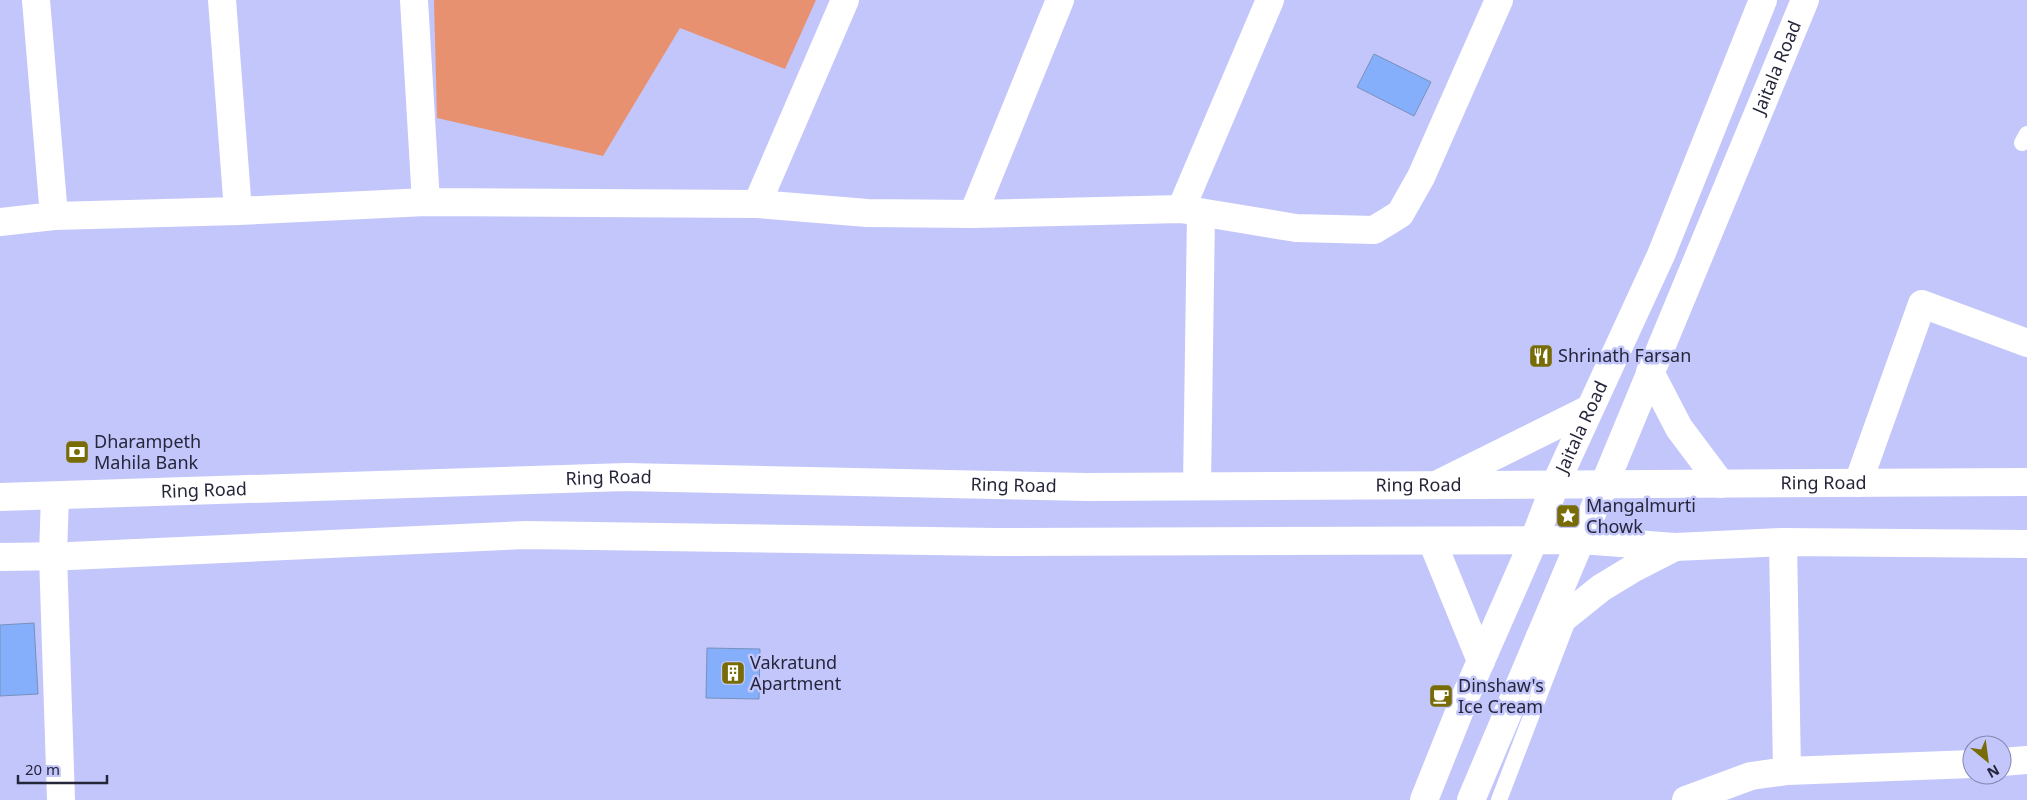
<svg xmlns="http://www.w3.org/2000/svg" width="2027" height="800" viewBox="0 0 2027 800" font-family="'Noto Sans',sans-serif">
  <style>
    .green { fill: #e79170 }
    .building { fill: #85affb; stroke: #7790bd }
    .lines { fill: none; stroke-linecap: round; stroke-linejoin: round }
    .service { stroke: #fff; stroke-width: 16 }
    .minor { stroke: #fff; stroke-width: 28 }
    .secondary { stroke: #fff; stroke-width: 28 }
    .primary { stroke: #fff; stroke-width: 28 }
    .labels { text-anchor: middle; stroke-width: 5; stroke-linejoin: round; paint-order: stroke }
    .street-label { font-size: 18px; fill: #26263b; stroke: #c3c6fb }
    .poi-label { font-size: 18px; fill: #26263b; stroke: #c3c6fb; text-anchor: start }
  </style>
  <rect width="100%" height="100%" fill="#c3c6fb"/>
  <!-- green -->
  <path class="green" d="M434,0H816L785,69L680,28L603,156L437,118Z"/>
  <!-- building -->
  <path class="building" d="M1374,54L1431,82L1414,116L1357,87Z
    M34,623L38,694L0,696V625Z
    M707,648L760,649L759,699L706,698Z"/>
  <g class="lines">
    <!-- service -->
    <path class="service" d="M2022,143L2027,134
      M1499,800L1569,618"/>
    <!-- minor -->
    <path class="minor" d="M36,0L54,216
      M222,0L238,211
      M414,0L426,202
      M757,204L845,0
      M1181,209L1270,0
      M973,214L1060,0
      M0,222L54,216L238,211L426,202L757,204L867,213L973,214L1181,209L1296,228L1374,230L1400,214L1421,177L1499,0
      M1858,483L1922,304L2027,343
      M1197,486L1201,213
      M55,496L53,555L61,800
      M1783,542L1787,771
      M2002,762L2027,760
      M1686,800L1751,776L1787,771L1972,764"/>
    <!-- secondary -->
    <g class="secondary">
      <path id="s1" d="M1424,800L1466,695L1534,540L1555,485L1661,255L1763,0"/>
      <path id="s2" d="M1471,800L1604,485L1805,0"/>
    </g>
    <!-- primary -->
    <g class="primary">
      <path d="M1650,372L1679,428L1721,484"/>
      <path d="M1440,483L1589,409"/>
      <path id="s3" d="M0,497L626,477L1087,487L2027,482"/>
      <path d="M1432,541L1481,661"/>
      <path d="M0,557L70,556L525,535L996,542L1581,540L1675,547L1783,542L2027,544"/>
      <path d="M1540,637L1601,588L1634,568L1675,547"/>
    </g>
  </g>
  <!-- icons -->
  <defs>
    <symbol id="restaurant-square" viewBox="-11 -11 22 22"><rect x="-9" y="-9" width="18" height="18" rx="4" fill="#786c07" stroke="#c3c6fb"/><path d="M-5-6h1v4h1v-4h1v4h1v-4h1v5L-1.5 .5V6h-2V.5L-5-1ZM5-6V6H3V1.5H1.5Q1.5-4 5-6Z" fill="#fff"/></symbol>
    <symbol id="bank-square" viewBox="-11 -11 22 22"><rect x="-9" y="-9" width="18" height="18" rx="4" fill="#786c07" stroke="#c3c6fb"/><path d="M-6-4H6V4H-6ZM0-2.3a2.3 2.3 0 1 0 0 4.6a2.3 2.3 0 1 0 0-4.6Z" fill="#fff"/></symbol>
    <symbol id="sight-square" viewBox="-11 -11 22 22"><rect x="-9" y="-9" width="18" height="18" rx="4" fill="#786c07" stroke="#c3c6fb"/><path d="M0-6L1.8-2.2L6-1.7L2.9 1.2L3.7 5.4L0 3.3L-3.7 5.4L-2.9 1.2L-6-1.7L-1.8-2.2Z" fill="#fff"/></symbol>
    <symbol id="building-square" viewBox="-11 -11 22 22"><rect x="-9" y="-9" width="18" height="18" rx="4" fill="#786c07" stroke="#c3c6fb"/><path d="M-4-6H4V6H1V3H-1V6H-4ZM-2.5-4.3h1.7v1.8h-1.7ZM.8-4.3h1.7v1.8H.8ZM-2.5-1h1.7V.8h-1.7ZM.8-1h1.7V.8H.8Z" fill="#fff"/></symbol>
    <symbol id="cafe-square" viewBox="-11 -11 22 22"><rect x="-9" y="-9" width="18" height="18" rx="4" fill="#786c07" stroke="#c3c6fb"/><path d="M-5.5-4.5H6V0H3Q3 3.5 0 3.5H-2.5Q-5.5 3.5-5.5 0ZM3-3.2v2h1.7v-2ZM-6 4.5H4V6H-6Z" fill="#fff"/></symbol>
  </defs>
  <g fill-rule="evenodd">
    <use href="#restaurant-square" x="1527" y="342" width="28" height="28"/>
    <use href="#bank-square" x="63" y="438" width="28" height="28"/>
    <use href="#sight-square" x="1554" y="502" width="28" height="28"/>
    <use href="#building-square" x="719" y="659" width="28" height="28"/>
    <use href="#cafe-square" x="1427" y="682" width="28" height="28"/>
  </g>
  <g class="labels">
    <!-- street labels -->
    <g class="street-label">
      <text dy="6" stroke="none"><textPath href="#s2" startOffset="794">Jaitala Road</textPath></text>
      <text dy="6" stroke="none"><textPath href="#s1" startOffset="405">Jaitala Road</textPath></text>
      <text dy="6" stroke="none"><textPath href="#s3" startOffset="609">Ring Road</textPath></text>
      <text dy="6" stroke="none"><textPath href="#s3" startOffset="1824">Ring Road</textPath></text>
      <text dy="6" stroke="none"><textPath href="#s3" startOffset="1014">Ring Road</textPath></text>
      <text dy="6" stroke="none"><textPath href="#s3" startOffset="1419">Ring Road</textPath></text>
      <text dy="6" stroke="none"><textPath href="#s3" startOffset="204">Ring Road</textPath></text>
    </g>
    <!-- poi labels -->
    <g class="poi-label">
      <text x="1558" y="362">Shrinath Farsan</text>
      <text x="94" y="448">Dharampeth<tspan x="94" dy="21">Mahila Bank</tspan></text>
      <text x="1586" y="512">Mangalmurti<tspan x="1586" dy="21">Chowk</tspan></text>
      <text x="750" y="669">Vakratund<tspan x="750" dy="21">Apartment</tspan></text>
      <text x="1458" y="692">Dinshaw's<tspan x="1458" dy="21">Ice Cream</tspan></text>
    </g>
  </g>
  <!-- north arrow -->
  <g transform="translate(1987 760) rotate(151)"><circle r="24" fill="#c3c6fb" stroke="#8486ae"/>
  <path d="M0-4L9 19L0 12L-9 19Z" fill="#786c07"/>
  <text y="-8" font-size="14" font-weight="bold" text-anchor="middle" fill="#26263b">N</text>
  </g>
  <!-- scale -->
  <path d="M18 775v8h89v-8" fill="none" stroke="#26263b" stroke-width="2.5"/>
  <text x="25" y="775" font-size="15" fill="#26263b" stroke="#c3c6fb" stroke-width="4" paint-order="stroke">20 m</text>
</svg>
